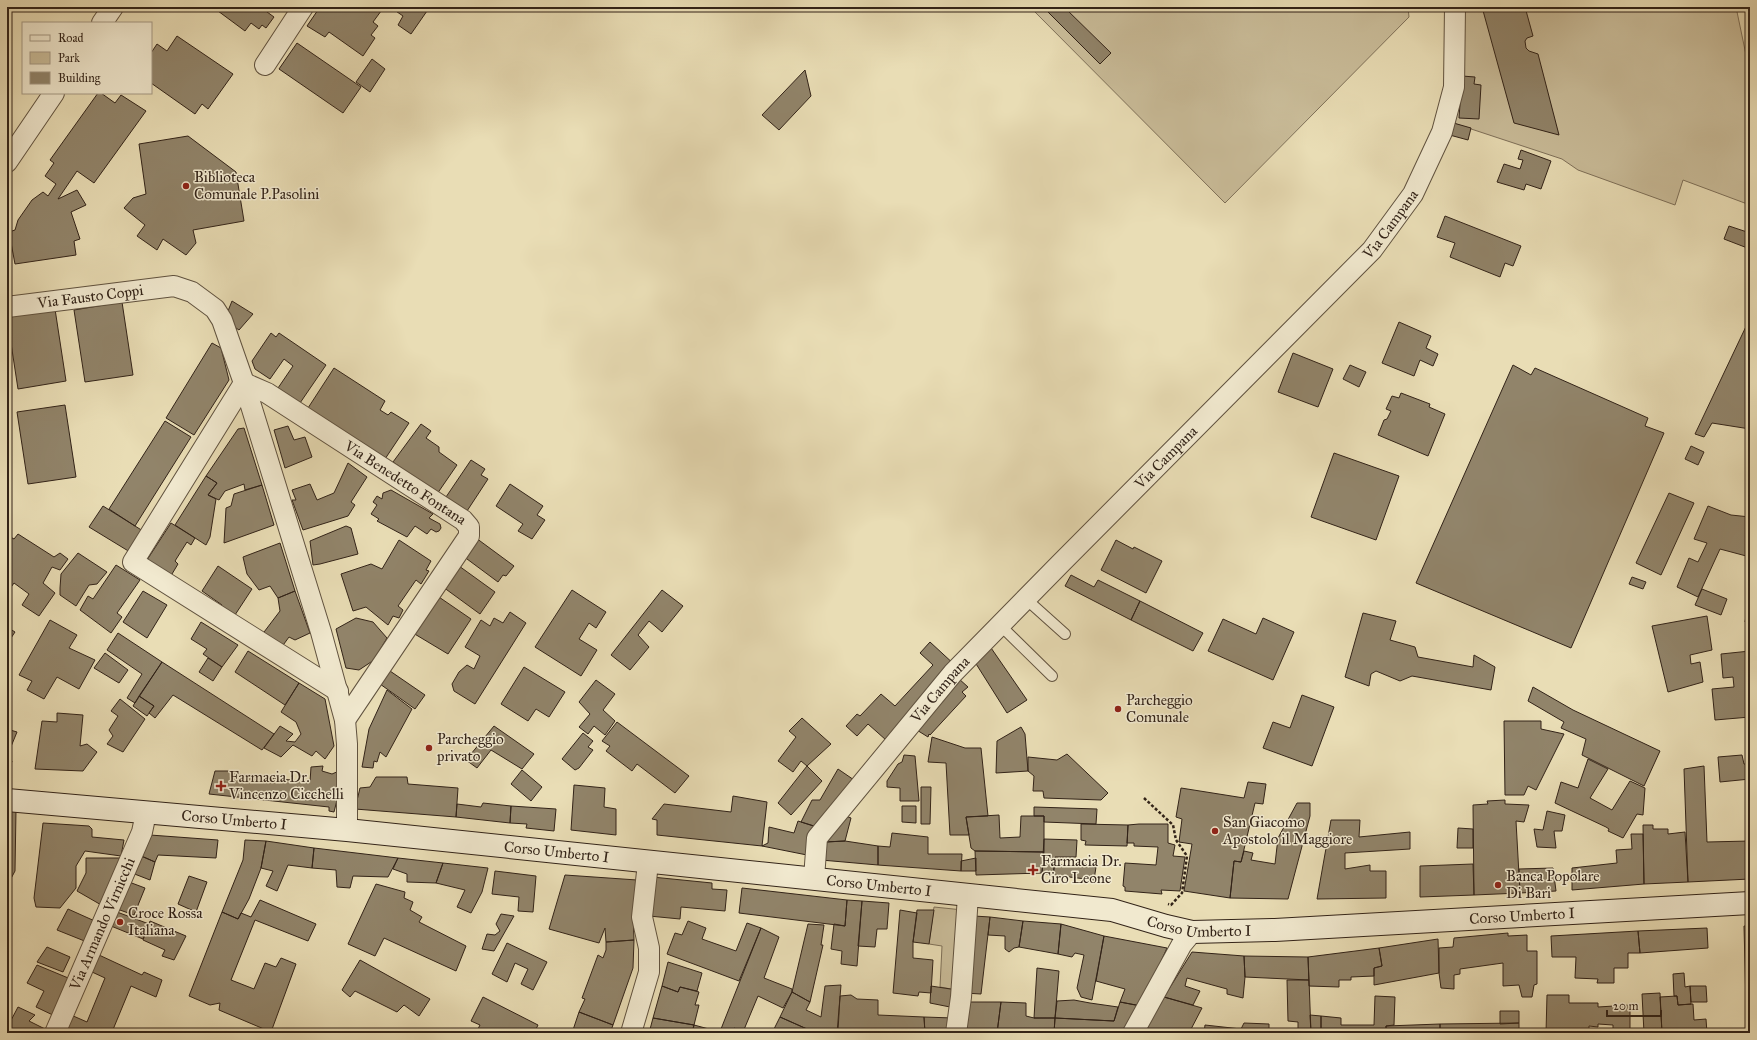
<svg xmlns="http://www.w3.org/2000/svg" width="1757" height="1040" viewBox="0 0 1757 1040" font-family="'IM FELL Great Primer',serif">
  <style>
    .green { fill: #cabd9a; stroke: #7e7059 }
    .building { fill: #91846a; stroke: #322318 }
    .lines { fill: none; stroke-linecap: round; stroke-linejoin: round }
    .lane-casing { stroke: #60523f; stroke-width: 12 }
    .street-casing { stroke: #60523f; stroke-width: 22 }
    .secondary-casing { stroke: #322318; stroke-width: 24 }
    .path { stroke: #322318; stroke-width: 2.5; stroke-dasharray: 3 2; stroke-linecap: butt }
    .lane { stroke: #f1e9cf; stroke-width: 10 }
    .street { stroke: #f1e9cf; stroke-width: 20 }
    .secondary { stroke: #f1e9cf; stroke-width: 22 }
    .poi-dot { fill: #8f2418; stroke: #f1e9cf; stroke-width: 1.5 }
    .labels { text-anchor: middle; stroke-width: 3; stroke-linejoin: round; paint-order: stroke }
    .poi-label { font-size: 15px; fill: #322318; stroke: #f1e9cf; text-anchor: start }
    .street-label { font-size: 15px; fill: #322318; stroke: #f1e9cf }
  </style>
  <rect width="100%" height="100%" fill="#e9ddb5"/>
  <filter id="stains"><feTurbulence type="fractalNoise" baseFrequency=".005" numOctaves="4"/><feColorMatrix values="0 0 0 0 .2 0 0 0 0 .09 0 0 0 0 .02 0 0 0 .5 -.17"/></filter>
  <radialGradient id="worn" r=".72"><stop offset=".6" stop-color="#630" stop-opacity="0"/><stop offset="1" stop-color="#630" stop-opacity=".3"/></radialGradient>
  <!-- green -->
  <path class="green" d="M1030,7H1408L1409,17L1225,203Z
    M1463,7H1736L1750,74V205L1683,180L1675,205L1578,170L1562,159L1450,122Z
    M934,907L963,910L957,990L940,987L942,946L929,944Z"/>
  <!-- building -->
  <path class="building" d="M218,7H264L263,9L274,17L266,28L262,25L259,29L251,23L245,31L218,11Z
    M320,7H384L373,22L378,26L371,35L375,38L363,56L329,32L325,37L307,26Z
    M390,7H422L427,11L411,34L398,25L403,16Z
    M1043,7H1064L1111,53L1100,64Z
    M1482,7H1525L1533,36L1527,38L1525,41L1526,48L1529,51L1538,54L1559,135L1514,123Z
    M177,36L233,74L208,109L202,104L195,114L151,83V53L157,44L167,51Z
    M297,43L361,87L343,113L279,69Z
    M372,59L385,69L370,92L356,82Z
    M805,70L811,96L779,130L762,115Z
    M1462,76L1475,77L1474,84L1481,85L1479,119L1459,118Z
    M98,93H101L115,103L121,95L146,111L94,183L77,171L58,199L77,190L86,205L71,212L80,239L74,241L76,255L15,264L9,232L15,230L18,220L32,200L43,192L48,196L56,184L45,176L54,163L50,160Z
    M1450,122L1471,128L1468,140L1446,134Z
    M188,136L236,172L244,221L193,230L196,243L186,255L163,239L157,250L137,236L145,225L124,208L133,198L146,194L139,144Z
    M1521,150L1551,161L1541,189L1526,184L1524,190L1497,182L1504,164L1520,169L1523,160L1518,159Z
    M1445,216L1521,246L1513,266L1505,263L1500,277L1450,257L1455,243L1437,237Z
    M1729,226L1750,233V249L1724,239Z
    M232,301L253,314L239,330L233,326L228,311Z
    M122,302L133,375L85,382L74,310Z
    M55,309L66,381L18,389L7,317Z
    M1750,318V429L1712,423L1704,437L1695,434Z
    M1399,322L1431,336L1426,348L1438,354L1433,366L1420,360L1414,376L1382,363Z
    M271,333L276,337L279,333L326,365L300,403L278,388L293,366L284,359L270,379L255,369L252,361Z
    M212,343L221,348L229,380L194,435L166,418Z
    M1293,353L1333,369L1318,407L1278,392Z
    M1350,365L1366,372L1359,387L1343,379Z
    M1513,365L1531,375L1535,368L1648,418L1645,426L1664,433L1571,648L1416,583Z
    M334,368L385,401L380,410L388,415L391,412L409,423L385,459L308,408Z
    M1401,393L1430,404L1429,407L1445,414L1428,456L1378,435L1384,420L1387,419L1391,411L1386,409L1392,396L1399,398Z
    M65,405L76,477L28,484L17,412Z
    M165,421L191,437L135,526L109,509Z
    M421,424L431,431L426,438L439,447V452L457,465L437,494L393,462Z
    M288,426L294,440L305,437L312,457L285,468L274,430Z
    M244,428L262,485L245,490L244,484L225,491L219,500L208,495L217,483L206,476L238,429Z
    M1691,446L1704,452L1698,465L1685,459Z
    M1334,453L1399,476L1376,540L1311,517Z
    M471,460L485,469L481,475L488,479L467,511L446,497Z
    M348,463L367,477L351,502L355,505L348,516L303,530L292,500H296L292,490L310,484L317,500L334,493Z
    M206,476L217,483L208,495L216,499L210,537L206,545L175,525Z
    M510,484L543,506L537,515L545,520L532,539L518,531L523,524L496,506Z
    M262,485L274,525L224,543L226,508L231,506L234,494Z
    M391,490L433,514L429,518L440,524L441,528L439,531L436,532L431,529L427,534L415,526L407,537L377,521L379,519L371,514L377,505L373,502L377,496L382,499L383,493Z
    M1669,493L1694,503L1661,575L1636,563Z
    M103,506L143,531L130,552L89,527Z
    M1708,506L1731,515L1750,517V557L1720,549L1698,597L1677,587L1689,558L1698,562L1707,543L1694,539Z
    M171,523L195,538L191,545L187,542L175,561L178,564L169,579L145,563Z
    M346,526L351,528L358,554L320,564L313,565L310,541Z
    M18,534L54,557L60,553L68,559L60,570L52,567L43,583L55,593L39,616L22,605L29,594L14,583L7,593V535L14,539Z
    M476,538L514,566L506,576L503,575L498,582L463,556Z
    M399,540L431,561L426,570L429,571L421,584L416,580L398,606L403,610L399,618L393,616L388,625L366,607L353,611L341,574L371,564L382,569Z
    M1116,540L1133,549L1134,547L1162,561L1146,593L1101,570Z
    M280,543L295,591L278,598L270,586L259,590L247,574L243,557Z
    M78,553L107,572L97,584L89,585L76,606L60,595V588L61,574Z
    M116,565L140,580L117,613L122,617L111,633L80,610L88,596L93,599Z
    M218,566L252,589L233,618L219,609L222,605L202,591Z
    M459,566L495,592L480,614L443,587Z
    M1071,575L1094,587L1098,580L1140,601L1131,620L1065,586Z
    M1632,577L1646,582L1643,589L1629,584Z
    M1702,589L1727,599L1721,615L1695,605Z
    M572,590L606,612L596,628L589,623L579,639L597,650L581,676L535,647Z
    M662,590L683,606L662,632L649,621L638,635L649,647L630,670L611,655Z
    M143,591L167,605L147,638L123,622Z
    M295,591L310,633L295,640L289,637L281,648L261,636L280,611L278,598Z
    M436,595L471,619L448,654L413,633Z
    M1140,601L1203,633L1193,651L1131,620Z
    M1747,610H1750V623L1745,622Z
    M510,612L526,623L475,704L454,691L452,684L459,672L467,665L474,669L480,656L465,647L481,620L490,626L494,618L503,623Z
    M1363,613L1396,621L1390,640L1415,647L1418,657L1473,667L1474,655L1495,667L1491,690L1412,676L1400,681L1376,671L1371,674L1369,686L1345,677Z
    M1707,616L1712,650L1690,655L1691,664L1700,662L1703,682L1668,692L1652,626Z
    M356,618L373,622L387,638L374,660L359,670L346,668L336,629Z
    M1263,618L1294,632L1273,680L1208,651L1223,619L1256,634Z
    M50,620L77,635L69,648L95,660L79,689L57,677L44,699L27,690L32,681L19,675Z
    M201,622L238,645L222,667L203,654L207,649L191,639Z
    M7,627L15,632L7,644Z
    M118,633L162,662L135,703L127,698L142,674L107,650Z
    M930,642L956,666L886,740L868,724L857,736L846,726L857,714L860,716L881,694L895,706L933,665L920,653Z
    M989,645L1027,700L1007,713L973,659Z
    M248,651L299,683L285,705L235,672Z
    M1750,651V717L1715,720L1712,689L1734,687L1733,677L1723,678L1721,654Z
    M105,653L128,670L119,683L94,668Z
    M208,658L222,667L213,681L199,672Z
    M162,662L274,734L262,750L173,695L155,718L149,713L154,706L139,696Z
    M524,667L565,692L549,717L536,709L528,721L501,704Z
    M390,671L425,695L415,709L380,684Z
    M958,678L968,687L962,692L966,696L930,735L929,734L928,737L912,727Z
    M596,680L615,694L603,710L615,721L605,735L594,726L588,734L579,727L590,714L579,702Z
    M299,683L325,699L334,746L325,759L316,751L312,756L293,745L281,757L264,748L280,726L293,734L286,741L295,742L301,734L296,722L281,712Z
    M1533,687L1573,710L1660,751L1644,786L1582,755L1586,739L1561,728L1564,722L1528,701Z
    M387,690L412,709L386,757L380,752L377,762L374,761L373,768L362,767L369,729Z
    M1302,695L1334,707L1312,766L1263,748L1273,722L1290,728Z
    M139,696L154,706L147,716L133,706Z
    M120,699L145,719L123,752L107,744L113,736L109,730L118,716L111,711Z
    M57,713L83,715L80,746L87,744L97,752L83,771L35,769L42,721L57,722Z
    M802,718L831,744L807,766L801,761L793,772L778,761L796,737L789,731Z
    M1504,721H1541V729L1564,734L1536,790L1528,786L1524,795H1505Z
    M617,722L689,776L675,793L637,764L632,771L606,751L610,746L602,741Z
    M494,726L534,754L522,769L491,750L477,768L466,760Z
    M1021,727L1025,734L1028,771L996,773L997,741Z
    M7,729L17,732L10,749L7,748Z
    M583,733L593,741L588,747L593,750L579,768L575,770L562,759Z
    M932,737L965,748H981L988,816L966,817L969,835H950L946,763L928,762Z
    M1067,754L1108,793L1101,800L1044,798L1043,791H1033L1034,776L1028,771V757L1057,760Z
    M904,755L915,756L919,801H900V788L887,787V781L898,764L902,762Z
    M1742,755L1744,764L1750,765V779L1720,782L1718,757Z
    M1588,759L1608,769L1590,798L1612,810L1630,781L1645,788L1643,815L1637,814L1623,838L1608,831L1609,829L1606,827L1555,803L1561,782L1578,788Z
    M7,760L12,761L8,775H7Z
    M323,766L322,771L332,774L339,771L340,788L334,812L329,811V807L209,794L215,771H231L242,775L310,782L311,767Z
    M807,766L822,781L791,815L778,803Z
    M1704,766L1707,842L1750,841V879L1688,882L1684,769Z
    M838,769L857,782L817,827L801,822L812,800H820Z
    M522,770L542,787L531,801L511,784Z
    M376,777H407L408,784L458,788L456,817L355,809L360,788L370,787Z
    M1248,782L1266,784L1263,804L1255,803L1241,862L1234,861L1230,898L1184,891L1192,844L1179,842L1182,819L1176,817L1181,788L1244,798Z
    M574,785L605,788L604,807L616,809V835L571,830Z
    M921,787H931L930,824H921Z
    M733,796L767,802L762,846L657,835V820L652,819L664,804L731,812Z
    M1505,800V804L1529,805L1524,822L1516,821L1520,893L1474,895L1473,805L1488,804L1487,801Z
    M483,803L511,806L510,823L456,817L457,804L481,807Z
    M1297,803H1310V816L1288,899L1230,898L1234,861L1241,862L1244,851L1253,853L1251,860L1275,864L1278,838Z
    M511,806L556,809L554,831L526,828L527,824L510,823Z
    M902,806H916V823L902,822Z
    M1034,807L1097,809L1096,824L1044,822V816H1034Z
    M7,809L16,810L15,871L7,886Z
    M1547,811L1565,815L1562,831H1554L1556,848L1537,847L1534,829L1543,830Z
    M999,815L1000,838L1020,837L1021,816H1044V852L975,851L971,848L966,817Z
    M846,816L851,818L845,841L825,842Z
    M1331,820H1360L1359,837L1410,832V849L1345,853V869L1370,865V871H1386V898L1317,899Z
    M798,821L817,827L807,855L762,846L768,843L769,827L794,833Z
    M43,823L89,826L92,829V837L124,840L121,856L85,851L76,866V888L60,908L36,907L34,898Z
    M1081,824L1128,825L1127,846L1085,845L1086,841L1081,840Z
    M1139,824H1168V843L1175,845L1173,856L1185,857L1180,891L1161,890L1162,894L1125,891V887L1123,886L1125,863L1156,865L1158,847L1134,846V843H1127L1128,825Z
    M1643,825H1653V829H1668V834L1685,832L1688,882L1644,884Z
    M1458,828L1473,829V848H1457Z
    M892,833L928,837V854H962L961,871L878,865V846L890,847Z
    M1631,834H1643L1644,884L1572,890V868L1617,863L1616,850L1632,849Z
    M150,835L218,840L216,858L158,855L155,862L139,855Z
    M1044,839L1077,840L1076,857H1055L1053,875L1042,873Z
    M245,840L266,841L261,868L249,899L238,919L222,912L243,860Z
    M266,841L314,848L312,868L288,865L277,891L266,886L273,871L261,868Z
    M845,841L878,846V865L821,860L825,842Z
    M314,848L398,858L388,877L353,876L350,888L337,887L336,870L312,868Z
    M975,851L1044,852L1042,873L976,875Z
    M139,855L155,862L150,880L132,873Z
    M86,858H123L103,906L77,891L86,873Z
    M398,858L443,863L436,883L407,882V874L393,869Z
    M976,858V871H961V861Z
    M443,863L488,868L482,892L471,913L457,907L465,890L436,883Z
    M1080,863L1089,864V867H1096L1094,880L1053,875L1055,864L1080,866Z
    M1473,864L1474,895L1420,897V866Z
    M1553,868L1556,891L1520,893L1519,869Z
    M495,871L536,876L533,912L518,911L519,897L492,894Z
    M565,875L637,880L633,913L634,940L606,942L605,928L599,943L549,929Z
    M189,876L207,882L196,912L178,904Z
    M652,877L712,883V889L727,890L725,911L681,907L680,919L649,916Z
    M129,882L145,888L134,915L117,909Z
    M376,884L405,892L404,898L413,902L410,910L422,917L419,922L466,946L456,971L384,938L375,956L348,944Z
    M742,888L847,900L845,926L739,913Z
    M260,900L316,924L308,941L255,920L231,980L254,989L265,963L276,967L281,958L296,964L271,1032L219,1010L220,1003L210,1005L189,996L222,912L238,919L241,913L251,917Z
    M847,900L862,901L857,966L841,964L842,951L831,949L834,924L845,926Z
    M862,901L889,903L887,929H877L875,947L858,946Z
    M68,909L97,922L87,942L57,930Z
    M900,910L917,913L913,942V958L933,960L931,993L919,992L918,996L893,993Z
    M917,910H934L929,944L913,942Z
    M117,912L149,924L143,939L111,926Z
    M501,914L514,916L494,951L482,949L487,934L495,935L500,931L496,924Z
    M974,916L990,917L981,994L964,993Z
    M990,917L1023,921L1019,947L1014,948L1009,952L1005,949V936L988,935Z
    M150,921L186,936L174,960L162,956L165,950L143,940Z
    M688,921L706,928L702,939L736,951L747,923L761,928L739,981L667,954L675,933L682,935Z
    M1023,921L1061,924L1058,954L1019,947Z
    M808,924L824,925L821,945H823L810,1002L792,992Z
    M1061,924L1104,936L1092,1000L1081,997L1077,988L1084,955L1075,953L1072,957L1058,954Z
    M1744,926H1750V1005H1746Z
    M761,928L779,937L764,978L792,989V992L783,1008L758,996L743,1032L734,1028L731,1032L721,1029Z
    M1707,928L1708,948L1640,953L1638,931Z
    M1638,931L1640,953H1628V968H1614V983H1597L1598,979L1575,978L1576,957H1552L1551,936Z
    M1508,933V936L1527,935V951H1537V984L1534,985L1532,997H1522L1519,985L1503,986V963L1460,969V974L1454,975V989L1441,988L1439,973V948L1453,947L1454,938Z
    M1104,936L1167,948L1141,1006L1120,1002L1125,989L1096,981Z
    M1438,939L1439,973L1374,985V968L1382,966L1379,948Z
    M634,940L633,968L613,1025L579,1012L585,999L582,998L598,955L603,958L606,950V942Z
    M507,943L547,962L533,990L521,984L528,969L515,963L507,982L492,974Z
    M47,947L70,957L63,972L37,962Z
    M1379,948L1382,966L1374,968V976L1351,977V980H1339V987L1309,986L1308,957Z
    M1192,952L1244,956L1245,977L1243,998L1227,994V989L1187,978L1185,986L1200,991L1193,1005L1164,997Z
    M99,955L142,975L144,972L162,980L156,997L131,986L112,1032L114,1033H65L71,1015L87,1022L105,978L92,972Z
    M1244,956L1308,957L1309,980L1245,977Z
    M360,960L430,999L419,1016L404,1005L397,1012L355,991L350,997L342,990Z
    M668,962L702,973L697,991L680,987L678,992L662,986Z
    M37,965L73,980L57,1017L36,1007L44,991L27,983Z
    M1037,968L1059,971L1055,1018H1034Z
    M1684,973L1685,987L1690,986L1691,1004L1678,1005L1677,996H1674L1673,974Z
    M1287,980H1309L1311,1033H1298V1022L1288,1021Z
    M841,985L837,1033H816L780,1017L792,992L810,1002L806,1010L821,1017L825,986Z
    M662,986L678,992L680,987L699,992L695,1005H699L694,1025L653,1018Z
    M931,986L957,990L955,1008L930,1003Z
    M1690,986H1706L1707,1002H1691Z
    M1660,993L1662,1033H1644L1642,994Z
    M851,995L857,999L878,1000V1015L924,1017L925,1033H868L838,1031L840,996Z
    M1547,995H1569V1003H1598V1007L1630,1005V1033H1613V1025L1598,1024V1027L1589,1026V1033H1546Z
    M1375,996L1395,997L1394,1025L1386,1026V1033H1321V1016L1341,1018V1025H1374Z
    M1677,996L1678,1005L1693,1004L1694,1020L1706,1019L1707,1033H1662L1660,997Z
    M483,997L538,1025L534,1033H476L480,1025L471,1021Z
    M1164,997L1202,1008L1189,1033H1146L1141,1030Z
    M1074,1000L1090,1003L1118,1007L1114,1021L1055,1018L1057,1001Z
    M963,1002H1001L997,1033H959Z
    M1001,1002L1026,1003V1016L1034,1018H1055L1054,1033H997Z
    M1120,1002L1141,1006L1128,1033H1054L1055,1018L1114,1021Z
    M18,1007L35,1015L29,1021L45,1029L42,1033H7V1028Z
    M1500,1011H1519V1023L1500,1024Z
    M579,1012L613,1025L610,1033H568L573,1030Z
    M1310,1015L1321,1016V1033H1311Z
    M780,1017L816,1033H775L774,1029Z
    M924,1017L953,1018L951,1033H925Z
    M653,1018L694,1025L692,1033H649Z
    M1244,1023L1269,1024V1033H1204L1205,1025L1241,1029Z
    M1519,1023V1033H1440V1024Z
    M1440,1024V1033H1386V1026Z
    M694,1025L720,1032L721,1029L731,1032L692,1033Z"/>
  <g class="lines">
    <defs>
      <path id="lane" d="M1026,599L1065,634
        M1000,625L1052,676"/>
      <g id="street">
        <path d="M102,23L113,7"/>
        <path d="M265,65L303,7"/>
        <path d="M7,162L54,93"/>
        <path id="s1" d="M7,307L174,286L192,292L215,309L222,320L244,383L321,632L345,720L347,744V830"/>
        <path id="s2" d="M244,383L267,393L463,520L469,527V536L345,720"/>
        <path d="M244,383L133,562L338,691"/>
        <path id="s3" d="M814,878L817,838L953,673L1060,564L1372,250L1413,194L1442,132L1454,87L1455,7"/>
        <path id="s4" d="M55,1033L142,832L146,813"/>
        <path d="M631,1033L649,972V948L642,917L648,863"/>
        <path d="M956,1033L961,997L968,896"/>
        <path d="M1133,1033L1182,944L1192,932"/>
      </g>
      <g id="secondary">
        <path id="s5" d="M7,800L347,830L1112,910L1166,926L1192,932L1275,930L1750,903"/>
      </g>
    </defs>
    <!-- lane casing -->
    <use href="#lane" class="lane-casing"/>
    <!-- street casing -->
    <use href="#street" class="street-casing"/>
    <!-- secondary casing -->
    <use href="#secondary" class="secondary-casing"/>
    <!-- path -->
    <path class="path" d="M1144,798L1173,825L1176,840L1187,856L1182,893L1171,905L1168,904"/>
    <!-- lane -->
    <use href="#lane" class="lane"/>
    <!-- street -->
    <use href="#street" class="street"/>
    <!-- secondary -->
    <use href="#secondary" class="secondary"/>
  </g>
  <!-- markers -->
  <g class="poi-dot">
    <circle cx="186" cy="186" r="4"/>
    <circle cx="1118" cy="709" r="4"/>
    <circle cx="429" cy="748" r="4"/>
    <path d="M219 780h4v4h4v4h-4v4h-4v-4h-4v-4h4z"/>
    <circle cx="1215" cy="831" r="4"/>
    <path d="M1031 864h4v4h4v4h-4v4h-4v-4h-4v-4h4z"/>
    <circle cx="1498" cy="885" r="4"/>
    <circle cx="120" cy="922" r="4"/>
  </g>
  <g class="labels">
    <!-- poi labels -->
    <g class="poi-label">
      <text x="194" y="182">Biblioteca<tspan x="194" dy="17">Comunale P.Pasolini</tspan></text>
      <text x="1126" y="705">Parcheggio<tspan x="1126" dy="17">Comunale</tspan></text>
      <text x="437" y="744">Parcheggio<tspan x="437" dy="17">privato</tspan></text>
      <text x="229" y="782">Farmacia Dr.<tspan x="229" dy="17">Vincenzo Cicchelli</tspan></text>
      <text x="1223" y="827">San Giacomo<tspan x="1223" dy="17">Apostolo il Maggiore</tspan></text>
      <text x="1041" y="866">Farmacia Dr.<tspan x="1041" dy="17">Ciro Leone</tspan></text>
      <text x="1506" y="881">Banca Popolare<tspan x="1506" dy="17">Di Bari</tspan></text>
      <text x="128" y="918">Croce Rossa<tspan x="128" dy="17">Italiana</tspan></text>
    </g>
    <!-- street labels -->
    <g class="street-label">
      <text dy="5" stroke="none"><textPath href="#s3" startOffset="881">Via Campana</textPath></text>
      <text dy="5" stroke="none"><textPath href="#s1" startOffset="84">Via Fausto Coppi</textPath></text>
      <text dy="5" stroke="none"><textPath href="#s3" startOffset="557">Via Campana</textPath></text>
      <text dy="5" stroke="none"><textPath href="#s2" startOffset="190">Via Benedetto Fontana</textPath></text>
      <text dy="5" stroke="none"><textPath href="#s3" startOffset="233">Via Campana</textPath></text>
      <text dy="5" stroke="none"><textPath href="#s5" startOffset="228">Corso Umberto I</textPath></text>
      <text dy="5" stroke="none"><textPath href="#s5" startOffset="552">Corso Umberto I</textPath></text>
      <text dy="5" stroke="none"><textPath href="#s5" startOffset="876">Corso Umberto I</textPath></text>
      <text dy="5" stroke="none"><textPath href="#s5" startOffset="1524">Corso Umberto I</textPath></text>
      <text dy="5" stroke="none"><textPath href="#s4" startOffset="119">Via Armando Virnicchi</textPath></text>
      <text dy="5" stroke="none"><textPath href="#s5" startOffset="1200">Corso Umberto I</textPath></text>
    </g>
  </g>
  <!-- margin -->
  <rect width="1757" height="1040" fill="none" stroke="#e9ddb5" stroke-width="24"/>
  <rect x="8" y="8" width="1741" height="1024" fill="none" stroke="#322318" stroke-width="2"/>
  <rect x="12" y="12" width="1733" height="1016" fill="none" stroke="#322318"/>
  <!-- legend -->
  <rect x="22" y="22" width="130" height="72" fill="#f1e9cf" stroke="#a59a86"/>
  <rect x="30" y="35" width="20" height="6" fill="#f1e9cf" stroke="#a59a86"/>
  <text x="58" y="42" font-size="12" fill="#322318">Road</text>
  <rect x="30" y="52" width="20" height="12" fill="#cabd9a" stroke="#a59a86"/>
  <text x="58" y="62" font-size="12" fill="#322318">Park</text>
  <rect x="30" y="72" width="20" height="12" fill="#91846a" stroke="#a59a86"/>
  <text x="58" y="82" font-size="12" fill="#322318">Building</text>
  <!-- scale -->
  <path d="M1607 1010v6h54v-6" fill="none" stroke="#322318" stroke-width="2"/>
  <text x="1613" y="1010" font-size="12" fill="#322318" stroke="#f1e9cf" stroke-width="3" paint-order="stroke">20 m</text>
  <rect width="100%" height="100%" filter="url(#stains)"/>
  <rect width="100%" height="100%" fill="url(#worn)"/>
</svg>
